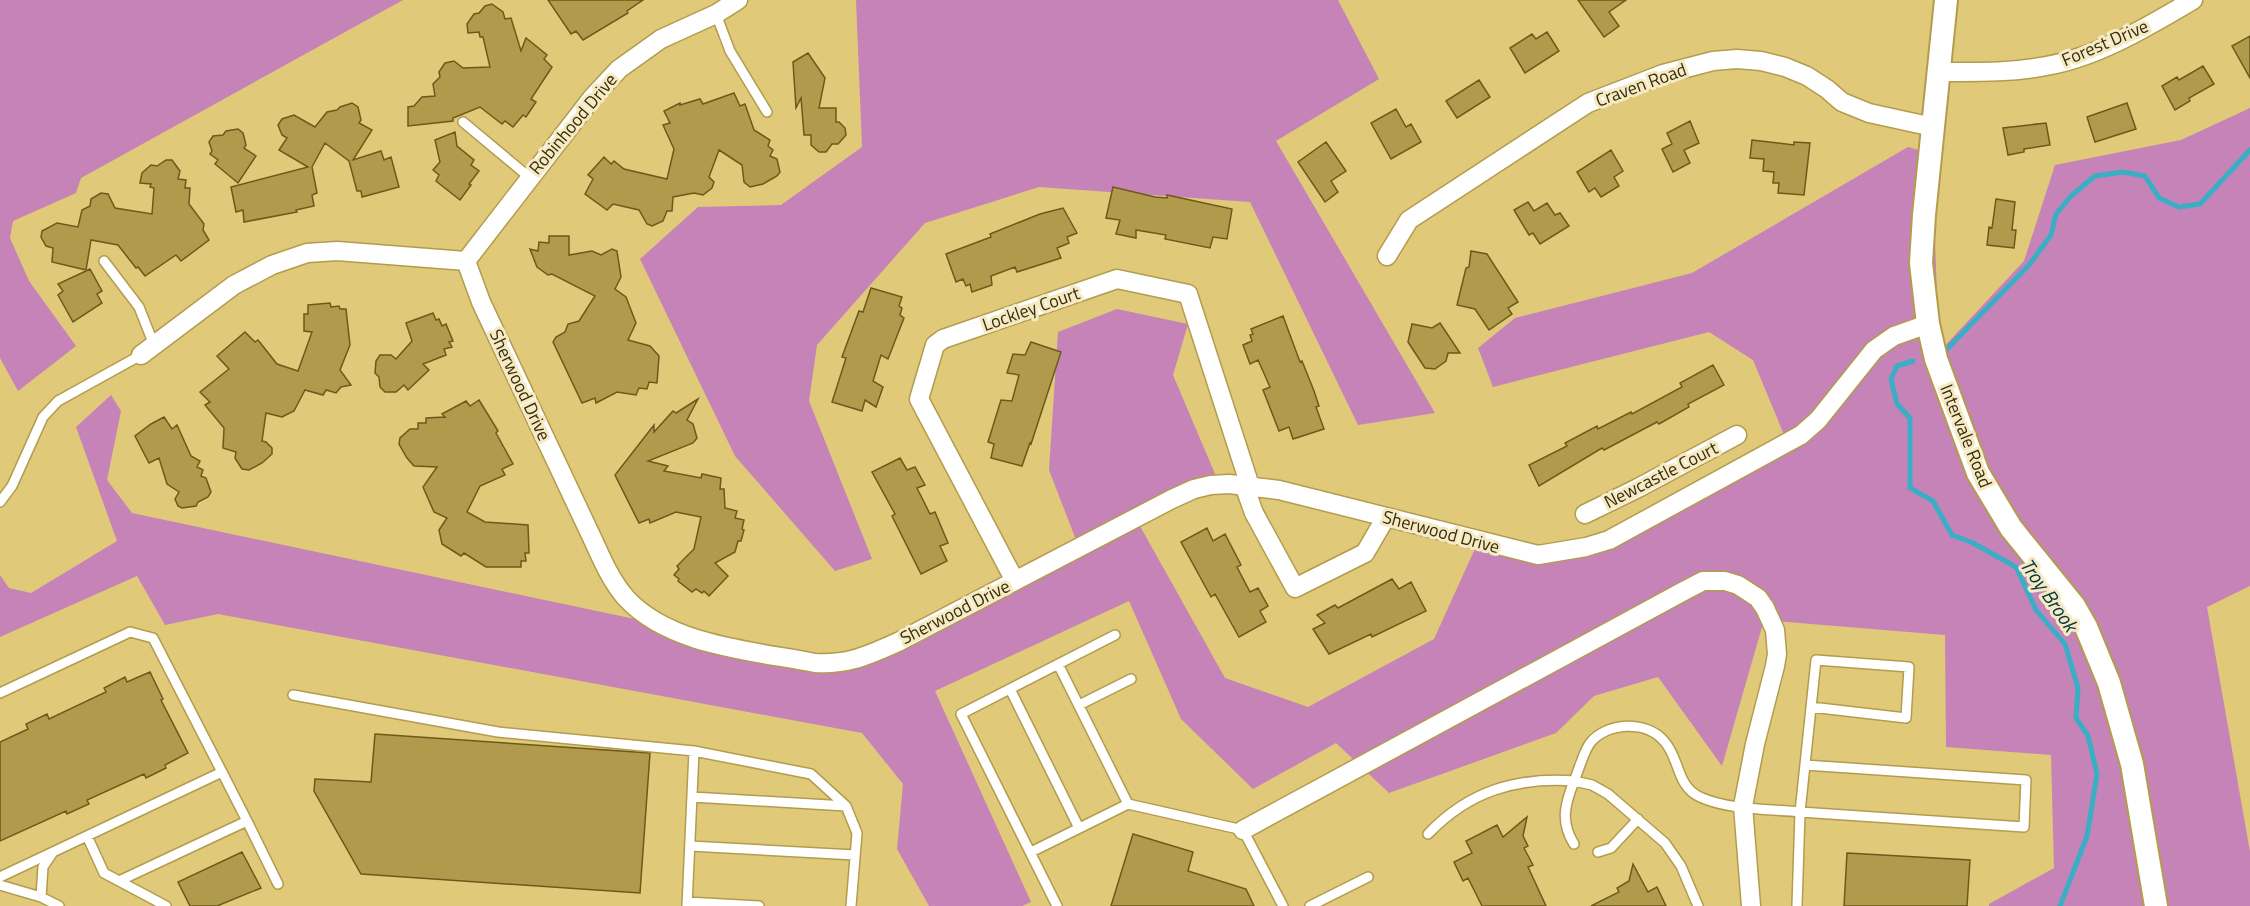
<svg xmlns="http://www.w3.org/2000/svg" width="2250" height="906" viewBox="0 0 2250 906" font-family="'Titillium Web',sans-serif">
  <style>
    .forest { fill: #c583b8 }
    .lines { fill: none; stroke-linecap: round; stroke-linejoin: round }
    .stream { stroke: #39aec5; stroke-width: 5 }
    .building { fill: #b19a4b; stroke: #6b5a1b; stroke-width: 1.5 }
    .service-casing { stroke: #b39c4d; stroke-width: 12 }
    .minor-casing { stroke: #b39c4d; stroke-width: 21 }
    .tertiary-casing { stroke: #b39c4d; stroke-width: 26 }
    .service { stroke: #fff; stroke-width: 9 }
    .minor { stroke: #fff; stroke-width: 18 }
    .tertiary { stroke: #fff; stroke-width: 22 }
    .labels { text-anchor: middle; stroke-width: 6; stroke-linejoin: round; paint-order: stroke }
    .street-label { font-size: 18px; fill: #352c09; stroke: #f6eac4 }
    .water-label { font-size: 20px; font-style: italic; fill: #013842; stroke: #f6eac4 }
  </style>
  <rect width="100%" height="100%" fill="#e0c979"/>
  <!-- forest -->
  <path class="forest" d="M0,0H403L81,178L76,193L13,221L10,238L29,281L76,346L18,391L0,358Z
    M856,0H1338L1379,79L1276,141L1435,413L1358,425L1250,202L1039,187L925,223L817,345L809,401L872,559L835,571L735,456L640,259L698,207L781,205L862,147Z
    M2250,108V586L2207,607L2250,852V906H1989V904L2054,868L2051,755L1946,747L1945,635L1764,620L1722,766L1658,677L1594,696L1556,733L1389,793L1336,743L1253,789L1181,719L1129,601L935,691L1031,902L1022,906H929L897,849L903,784L862,733L218,614L165,625L137,576L0,637V575L9,588L31,593L117,541L76,427L111,395L121,411L107,480L132,513L843,663L1078,545L1049,470L1058,332L1117,309L1188,324L1173,375L1218,481L1136,519L1225,678L1308,707L1434,639L1478,542L1570,552L1787,442L1753,360L1709,332L1493,387L1478,348L1515,318L1692,273L1908,147L1932,154L1939,352L2024,261L2055,165L2181,140Z"/>
  <g class="lines">
    <!-- stream -->
    <path class="stream" d="M1947,349L2029,265L2051,235L2056,214L2071,196L2095,176L2123,172L2145,176L2159,198L2179,207L2200,204L2250,150
      M1913,361L1897,366L1891,379L1897,404L1910,418V488L1933,501L1952,535L1973,543L2016,567L2036,610L2065,644L2078,688L2076,718L2088,736L2097,774L2087,836L2060,906"/>
  </g>
  <!-- building -->
  <path class="building" d="M548,0H643L627,11L628,13L583,40L576,31L571,34Z
    M1578,0H1626L1609,12L1619,26L1604,37Z
    M492,4L503,12L505,19L511,18L521,51L526,38L547,55L544,59L552,67L531,99L536,102L526,117L523,115L513,127L505,121L502,124L480,107L453,118V121L408,126V107L414,106L422,97L435,96L433,84L440,77L439,72L445,63L454,61L463,68L490,67L483,37H480L479,32L468,33L467,24L474,14L479,13L485,6Z
    M1547,32L1559,51L1525,73L1510,48L1532,34L1536,39Z
    M2250,36V78L2232,46Z
    M808,53L825,78L819,108H836V122H839L845,128L846,135L838,144H832L826,152H819L811,145V135H804L801,98L796,108L793,62Z
    M2203,66L2214,84L2189,98L2190,101L2175,110L2162,86L2177,77L2179,80Z
    M1479,80L1490,97L1457,118L1446,101Z
    M734,93L740,106L745,104L754,130L770,140L768,146L773,150L770,156L777,159L780,172L777,176L763,184L750,187L744,182L742,165L719,150L709,177L714,182L712,188L703,195L694,193L673,197L672,211H667L663,221L652,226L647,224L639,210L613,204L607,210L585,194L593,179L588,175L604,157L611,164L614,161L624,169L667,179L674,149L663,125L670,123L664,111L680,103V105L700,99L703,104Z
    M352,103L358,107L361,120L359,123L372,130L353,160L381,151L384,160L391,157L399,187L362,197L361,191H357L349,161L325,143L312,167L317,193L312,195L314,206L296,210L297,212L244,222L243,210L236,212L231,187L308,167L279,150L287,138L282,135L278,125L282,119L294,115L315,127L327,112L337,110L340,107Z
    M2127,103L2136,129L2095,142L2087,117Z
    M1396,109L1406,127L1411,124L1421,142L1391,159L1371,123Z
    M1690,121L1699,143L1684,150L1690,163L1673,172L1662,149L1672,144L1667,133Z
    M2046,123L2050,145L2024,149V152L2008,155L2003,128Z
    M238,129L243,133L246,145L244,148L256,156L238,183L215,164L218,160L210,154L212,151L209,142L213,136L223,135L226,131Z
    M455,132L457,146L474,160L471,165L479,171L469,184L471,185L460,200L436,181L439,175L433,170L440,162L435,140Z
    M1752,140L1794,145V142L1810,143L1804,195L1778,193L1779,183H1773L1774,172L1763,171L1764,159L1750,158Z
    M1326,142L1346,171L1331,181L1338,192L1325,202L1298,162Z
    M1611,150L1623,171L1614,177L1619,186L1601,197L1595,188L1589,192L1577,172Z
    M166,160H172L180,171L178,179L186,180L185,188H190L189,204L204,224L203,230L209,240L181,261L176,255L145,276L138,267L136,268L118,245L91,240L86,270L52,262L53,248L46,246L41,237L42,231L57,223L78,227L82,210L90,206L91,199L101,193L108,194L115,208L152,214L154,188L150,187L151,184L140,183L142,173L151,165L157,166Z
    M1113,187L1155,197L1167,198V195L1232,209L1227,239L1213,237L1210,248L1165,239L1166,235L1136,230V238L1116,234L1120,220L1106,218Z
    M1996,199L2015,202L2012,230H2016L2014,248L1987,245L1989,227L1992,228Z
    M1528,202L1534,211L1547,203L1555,215L1560,213L1569,226L1540,244L1533,233L1529,235L1514,210Z
    M1063,208L1077,233L1067,237L1069,243L1057,248L1061,258L1017,272L1015,267L991,276L992,285L972,292L970,284L966,286L963,279L956,282L946,254L991,237L990,234L1040,214Z
    M549,236H569V255L592,251L601,255L612,249L617,251L621,277L615,289L626,297L636,323L628,340L650,346L659,356L657,383L649,382L647,389L639,388L636,395L617,392L596,403L595,398L582,403L553,342L556,337L565,332L568,324L579,321L595,296L552,274L548,275L537,267L530,249L538,251L539,242L549,243Z
    M1471,251L1487,254L1518,302L1508,308L1512,314L1489,330L1475,309L1457,305L1466,268L1469,267Z
    M90,269L102,291L97,294L102,303L73,322L58,295L63,291L58,284Z
    M871,288L902,297L899,306L902,308L900,315L904,318L888,359L881,355L873,381L883,387L876,407L865,400L862,411L832,402L846,358L842,357L859,311L863,312Z
    M330,303L331,307L339,306L340,309H346L350,345L340,370L351,385L341,387L336,393L326,390L323,395L305,390L294,411L282,417L266,413L262,441L266,442L272,448V454L262,463L249,470L242,469L235,458L236,452L223,448L224,428L205,405L210,402L200,392L229,369L217,356L245,332L255,342L258,340L277,364L298,371L312,332L304,331V314H308V305Z
    M433,313L436,320L439,319L442,326L446,324L453,341L449,342L452,347L444,349L446,355L423,364L429,370L408,390L404,385L396,392H385L380,387L379,377L375,373L376,361L380,355H391L396,359L412,341L406,323Z
    M1283,316L1300,362L1302,361L1314,391L1319,406L1316,407L1324,429L1293,439L1289,427L1279,431L1263,390L1270,387L1258,360L1250,364L1243,345L1252,341L1250,335L1253,334L1251,329Z
    M1440,323L1460,353H1448L1446,361L1435,369L1425,368L1408,342L1412,324L1432,328Z
    M1031,342L1061,352L1031,444L1030,443L1022,466L991,458L994,444L988,442L1001,400L1012,401L1019,375L1007,373L1013,354L1025,355Z
    M1713,365L1724,385L1688,404L1689,407L1659,424L1657,422L1604,450L1602,448L1539,486L1529,465L1567,446L1565,443L1597,426L1598,429L1631,412L1632,414L1682,387L1680,383Z
    M698,399L687,420L693,424L697,438L693,443L648,461L668,466L664,471L701,478L702,474L721,478L720,489H724L725,508L737,511L735,518L744,520L742,529L744,530L741,541H738L735,552L715,563L728,576L709,596L704,591L702,593L696,589L692,592L678,581L679,579L674,575L679,569L677,566L694,549L701,517L676,512L650,523L649,519L639,523L615,475L654,425V432L673,411L676,413Z
    M479,400L498,431L496,433L513,464L502,469L505,475L480,486L467,512L485,522L528,525L529,553H525L526,561H521V567H486L464,553L461,556L442,544L439,530L447,518L434,512L423,487L437,467L414,466L407,458L399,444L400,438L410,429H418V423H426V418L445,417L442,414L466,401L470,406Z
    M164,417L172,429L177,425L191,456L200,461L197,467L203,470L201,476L206,478L211,492L208,497L198,502L196,506L182,508L178,506L175,499L179,492L167,484L159,458L149,463L135,436L151,424Z
    M900,458L907,470L915,467L925,485L917,488L930,514L935,512L948,543L940,546L947,561L921,574L892,516L895,514L872,472Z
    M1207,528L1213,541L1225,534L1241,565L1237,567L1250,592L1258,588L1268,606L1260,611L1266,622L1239,637L1215,594L1211,597L1181,542Z
    M1392,579L1399,589L1411,582L1426,611L1372,637L1371,634L1329,654L1313,629L1325,623L1317,615L1335,605L1338,608Z
    M150,672L163,699L161,700L188,753L165,765L166,768L146,778L144,774L87,800L89,804L67,814L66,811L0,841V742L28,729L26,724L47,714L49,719L106,692L104,688L125,677L127,682Z
    M375,734L650,753L640,893L361,874L314,791L315,779L371,782Z
    M1527,817L1523,836L1528,846L1524,848L1533,865L1528,867L1546,906H1482L1468,878L1463,881L1454,862L1472,853L1466,841L1497,825L1503,837Z
    M1133,834L1193,852L1188,871L1246,889L1254,906H1111Z
    M242,852L261,888L217,906H190L178,882Z
    M1847,853L1970,860L1967,906H1844Z
    M1633,864L1648,892L1657,887L1666,906H1591L1619,892L1617,888L1629,881Z"/>
  <g class="lines">
    <defs>
      <path id="service" d="M716,14L730,51L767,112
        M463,122L529,177
        M104,261L139,307L154,345
        M0,502L12,486L43,417L58,401L141,355
        M1058,664L1128,804L1243,830L1283,906
        M1010,689L1079,828
        M0,693L130,632L153,638L222,772
        M293,695L498,732L694,751L811,774L846,806L857,833L851,906
        M1079,705L1131,679
        M692,797L846,806
        M247,821L278,884
        M1428,834C1469,791 1516,777 1574,781C1565,804 1560,822 1574,844
        M87,836L104,873L166,906
        M690,846L855,855
        M53,852L222,772L247,821L119,881
        M1031,852L1128,804
        M1598,852L1611,848L1638,819
        M0,877L53,852L43,867L41,897
        M0,885L41,897L59,906
        M687,902L759,906
        M687,906L694,751
        M1057,906L961,714L1115,635
        M1310,906L1368,877
        M1698,906L1681,866L1665,843L1608,794L1592,785L1574,781C1579,770 1583,753 1590,743C1607,722 1646,720 1664,741C1680,758 1676,786 1700,797C1728,810 1770,809 1800,812L1816,660L1909,667L1906,718L1811,707
        M1797,906L1800,812L2024,827L2026,780L1805,765"/>
      <path id="minor" d="M1939,72C1975,72 2010,73 2046,66C2098,57 2147,27 2193,0
        M1387,256L1409,220L1588,103L1663,74L1713,61L1737,59L1761,61L1785,67L1807,76L1827,89L1842,102L1869,113L1933,127
        M466,261L481,302L594,542C603,562 612,582 626,598C670,646 754,651 815,663C849,665 868,655 898,642L1172,499L1194,489L1211,485L1229,484L1279,490L1538,555L1586,547L1609,540L1801,435L1818,420L1874,350L1894,336L1928,324
        M466,261L592,98L619,69L661,39L716,14L738,0
        M141,355L234,285L272,265L307,253L337,251L466,261
        M1244,485L1254,513L1295,588L1365,553L1386,517
        M1585,514L1638,488L1737,435
        M1015,581L919,399L935,345L943,339L1117,279L1188,294L1250,486
        M1243,830L1682,592L1703,581H1725L1738,585L1758,598L1765,608L1775,630L1777,654L1775,666L1755,744L1743,806L1751,906"/>
      <path id="tertiary" d="M1946,0L1924,215L1921,263L1928,324L1936,359L1978,473L2011,528L2074,606L2086,627L2109,683L2132,764L2156,906"/>
    </defs>
    <!-- service casing -->
    <use href="#service" class="service-casing"/>
    <!-- minor casing -->
    <use href="#minor" class="minor-casing"/>
    <!-- tertiary casing -->
    <use href="#tertiary" class="tertiary-casing"/>
    <!-- service -->
    <use href="#service" class="service"/>
    <!-- minor -->
    <use href="#minor" class="minor"/>
    <!-- tertiary -->
    <use href="#tertiary" class="tertiary"/>
  </g>
  <g class="labels">
    <!-- street labels -->
    <g class="street-label">
      <text transform="translate(2105 43) rotate(-23)" y="6">Forest Drive</text>
      <text transform="translate(1641 85) rotate(-20)" y="6">Craven Road</text>
      <text transform="translate(573 124) rotate(-50)" y="6">Robinhood Drive</text>
      <text transform="translate(1031 309) rotate(-19)" y="6">Lockley Court</text>
      <text transform="translate(520 385) rotate(65)" y="6">Sherwood Drive</text>
      <text transform="translate(1966 436) rotate(68)" y="6">Intervale Road</text>
      <text transform="translate(1661 475) rotate(-27)" y="6">Newcastle Court</text>
      <text transform="translate(1441 532) rotate(15)" y="6">Sherwood Drive</text>
      <text transform="translate(955 612) rotate(-27)" y="6">Sherwood Drive</text>
    </g>
    <!-- water labels -->
    <g class="water-label">
      <text transform="translate(2049 595) rotate(55)" y="7">Troy Brook</text>
    </g>
  </g>
</svg>
